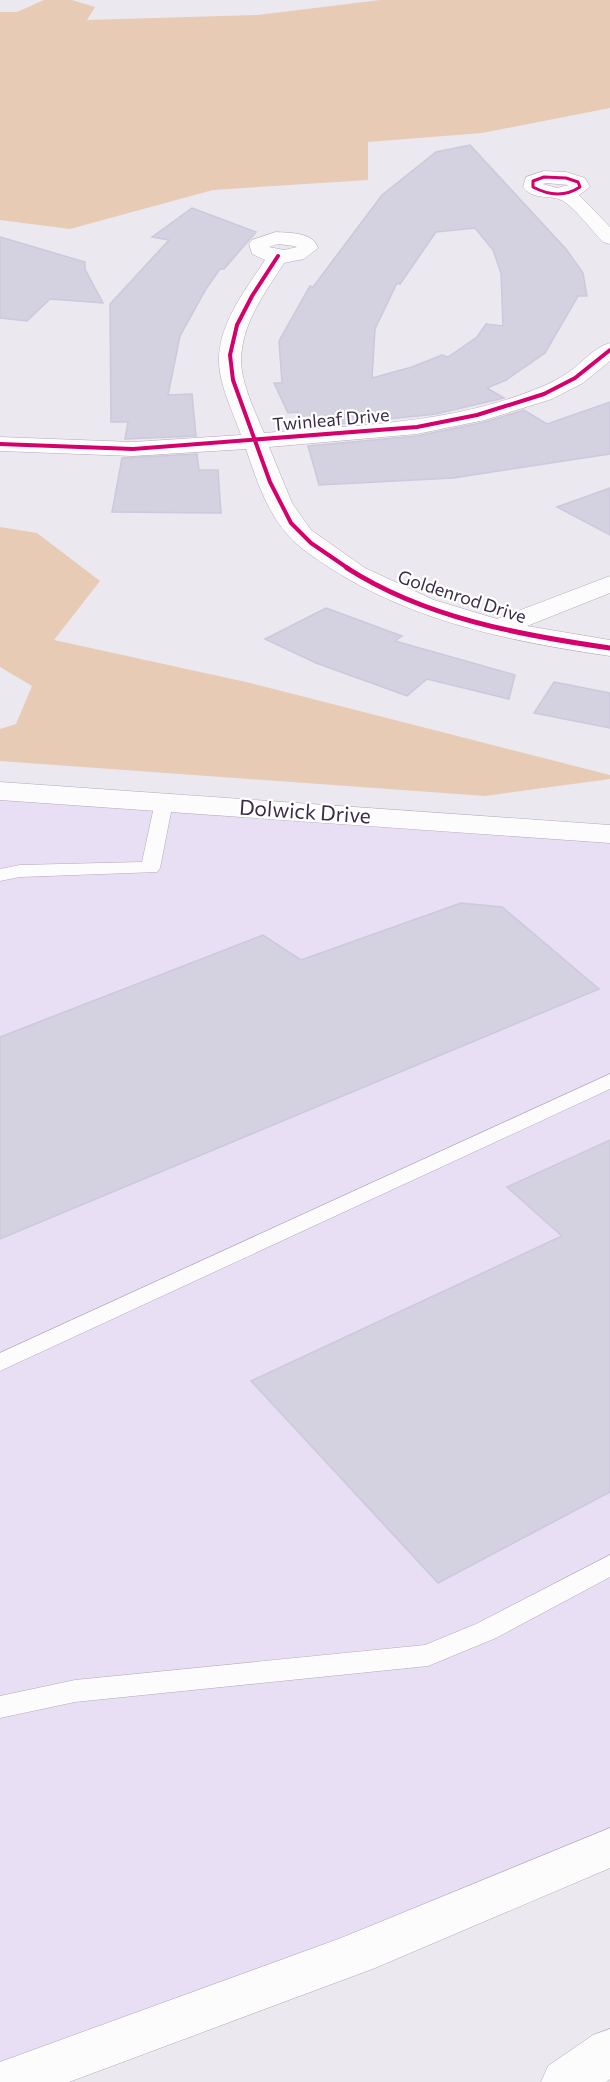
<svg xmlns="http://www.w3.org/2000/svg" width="610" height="2082" viewBox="0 0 610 2082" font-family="Commissioner,sans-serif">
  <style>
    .built { fill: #e9dff5 }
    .green { fill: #e7cbb5 }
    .building { fill: #d4d1e0; stroke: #cbc9db; stroke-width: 1.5; fill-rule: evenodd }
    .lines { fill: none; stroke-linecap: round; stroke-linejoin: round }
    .service-casing { stroke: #b2a9ba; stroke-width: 1 }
    .minor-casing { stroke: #b2a9ba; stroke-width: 1 }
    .secondary-casing { stroke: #b2a9ba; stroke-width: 1 }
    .motorway-casing { stroke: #b2a9ba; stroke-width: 1 }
    .service { fill: #fcfcfd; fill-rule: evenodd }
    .minor { fill: #fcfcfd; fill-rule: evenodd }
    .secondary { fill: #fcfcfd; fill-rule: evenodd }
    .motorway { fill: #fcfcfd; fill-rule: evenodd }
    .cycleway-far2-casing { stroke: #fff; stroke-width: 5 }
    .cycleway-far1-casing { stroke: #fff; stroke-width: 6 }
    .cycleway-casing { stroke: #fff; stroke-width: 8 }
    .cycleway-far2 { stroke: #d6006c; stroke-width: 3 }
    .cycleway-far1 { stroke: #d6006c; stroke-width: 4 }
    .cycleway { stroke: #d6006c; stroke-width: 5 }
    .labels { text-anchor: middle; stroke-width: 4.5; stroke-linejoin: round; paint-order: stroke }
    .far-street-label { font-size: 18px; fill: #3a2b49; stroke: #fff }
    .street-label { font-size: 21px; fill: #3a2b49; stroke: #fff }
  </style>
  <rect width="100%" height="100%" fill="#ece8f0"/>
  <!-- built -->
  <path class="built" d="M0,791L610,834V1847L8,2082H0Z"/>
  <!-- green -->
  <path class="green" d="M44,0H72L95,7L87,20L258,15L380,0H610V108L482,133L368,142V180L213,190L70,229L0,220V12H17Z
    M0,527L37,533L100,581L54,640L246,682L610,775V779L485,796L0,761V729L16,724L32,686L0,667Z"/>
  <!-- building -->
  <path class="building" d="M470,145L566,249L583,273L587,296H578L545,353L506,380L487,388L504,398L436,414L302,428L298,412L288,413L274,383H282L279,341L310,286L313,287L382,195L436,152ZM475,228L493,250L501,273L503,326L486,324L477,337L448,357L442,355L412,367L372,378L375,329L397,283L400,284L436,232Z
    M192,208L256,232L224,269H220L206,289L180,336L168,395L192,394L196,436L125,439L128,422H111L110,304L169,240L152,237Z
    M0,237L85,262V269L103,303L50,299L27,321L0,318Z
    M610,402V454L453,478L319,485L308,446L417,436L485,422L524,410L547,424Z
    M197,454L199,470H218L221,513L112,512L122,458Z
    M610,488V535L557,507Z
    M326,608L402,636L395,641L515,675L509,699L427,679L407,696L316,663L265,639Z
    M554,682L610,693V728L534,713Z
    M461,903L502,907L599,989L0,1239V1037L263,935L301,960Z
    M610,1140V1492L438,1583L251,1381L562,1236L507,1187Z"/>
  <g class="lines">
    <defs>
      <path id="service" d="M164,796L171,798L173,802L160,868L157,872L20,877L0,881V869L20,865L142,862L155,802L157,798Z
        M610,1074V1089L0,1371V1353Z
        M610,1555V1577L496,1638L428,1666L75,1702L0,1718V1696L75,1680L425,1645L476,1624Z"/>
      <path id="minor" d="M544,171L566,172L585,178L590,187L579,195L610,227V244L603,242C592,231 576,209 563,201C551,194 533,201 523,187L526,177ZM546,183L569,185L557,188L543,184Z
        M276,232C290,233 313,232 318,248L304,259L284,263C263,296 236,331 242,372C246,393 256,414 264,433C355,425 451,424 536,389C547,385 559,379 569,372C582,363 594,347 610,343V361L583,383L552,399L485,420L417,434L269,447L292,503L311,530L365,568L434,600L497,619L610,576V593L527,626L610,640V656C513,642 414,622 330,568C315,558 299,548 287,534C266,510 256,478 246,449L133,456L0,451V437L133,442L241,435C234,415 224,395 220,373C213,330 243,294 265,260L252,254L249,244L252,240ZM278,244L294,246L297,247L284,250L269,247Z"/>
      <path id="secondary" d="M0,782L610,825V843L0,800Z"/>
      <path id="motorway" d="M610,1828V1868L375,1968L69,2082H0V2062L341,1938Z
        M610,2029V2079L606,2082H541L548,2066L593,2035Z"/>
    </defs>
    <!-- service casing -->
    <use href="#service" class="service-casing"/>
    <!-- minor casing -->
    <use href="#minor" class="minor-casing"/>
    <!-- secondary casing -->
    <use href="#secondary" class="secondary-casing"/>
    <!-- motorway casing -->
    <use href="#motorway" class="motorway-casing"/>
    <!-- service -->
    <use href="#service" class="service"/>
    <!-- minor -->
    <use href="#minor" class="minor"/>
    <!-- secondary -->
    <use href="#secondary" class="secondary"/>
    <!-- motorway -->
    <use href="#motorway" class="motorway"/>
    <defs>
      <path id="cycleway-far2" d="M544,177L566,178L578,182L580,187C565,197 548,195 533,187V181Z"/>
      <path id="cycleway-far1" d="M278,256L252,296L237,325L230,355L233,380L270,482L291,523L311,543L349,569
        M0,444L133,449L417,427L477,415L544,394L575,378L610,350"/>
      <path id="cycleway" d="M347,568C425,618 520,635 610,648"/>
    </defs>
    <!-- cycleway-far2 casing -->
    <use href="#cycleway-far2" class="cycleway-far2-casing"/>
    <!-- cycleway-far1 casing -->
    <use href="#cycleway-far1" class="cycleway-far1-casing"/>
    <!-- cycleway casing -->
    <use href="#cycleway" class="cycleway-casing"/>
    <!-- cycleway-far2 -->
    <use href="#cycleway-far2" class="cycleway-far2"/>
    <!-- cycleway-far1 -->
    <use href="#cycleway-far1" class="cycleway-far1"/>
    <!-- cycleway -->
    <use href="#cycleway" class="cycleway"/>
  </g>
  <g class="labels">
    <!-- far-street labels -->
    <g class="far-street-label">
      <text transform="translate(331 420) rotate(-5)" y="6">Twinleaf Drive</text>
      <text transform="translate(462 597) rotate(18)" y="6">Goldenrod Drive</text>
    </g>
    <!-- street labels -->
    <g class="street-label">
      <text transform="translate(305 812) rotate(4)" y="7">Dolwick Drive</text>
    </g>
  </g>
</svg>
